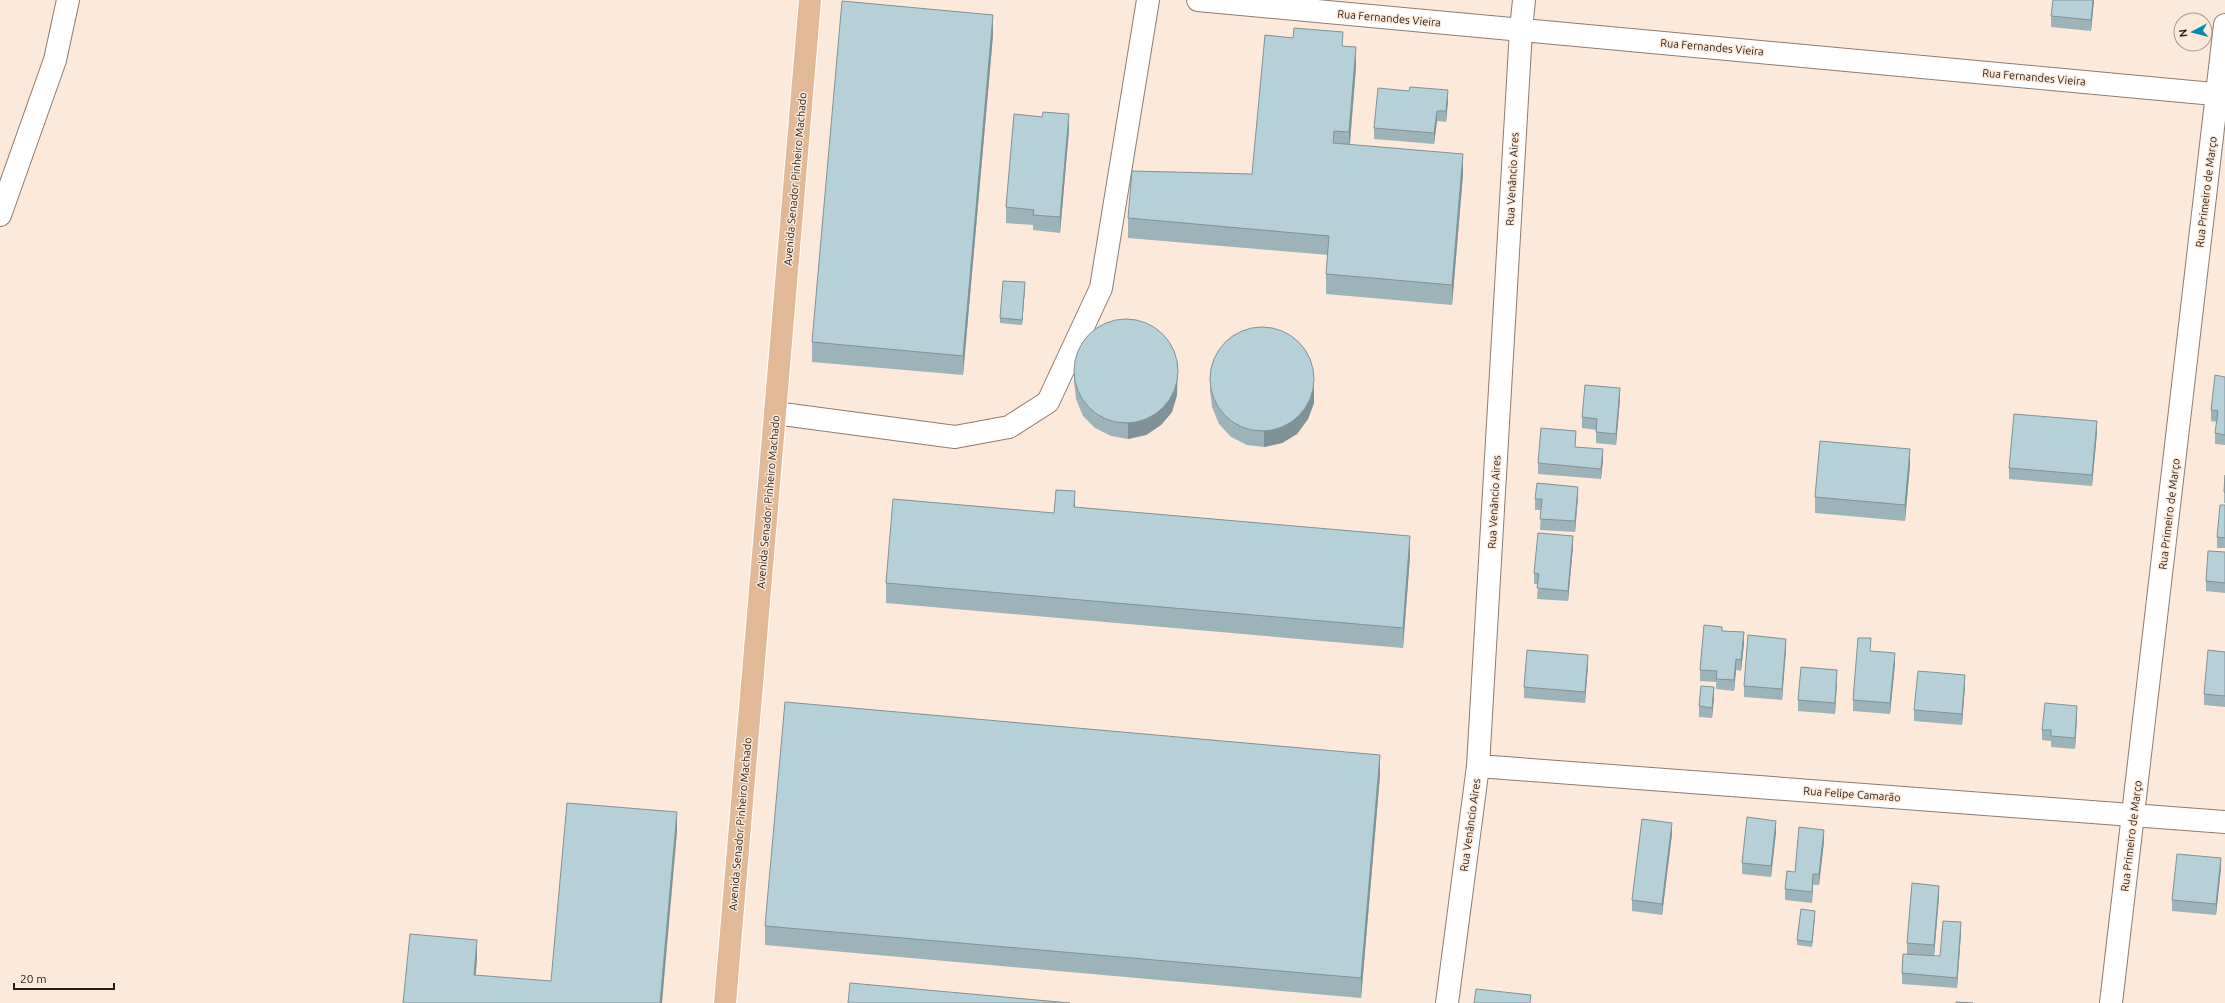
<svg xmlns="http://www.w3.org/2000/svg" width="2225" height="1003" viewBox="0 0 2225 1003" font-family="Ubuntu,sans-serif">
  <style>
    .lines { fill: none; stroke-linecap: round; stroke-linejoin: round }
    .minor-casing { stroke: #8e7b6e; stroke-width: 24 }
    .major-casing { stroke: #fff; stroke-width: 24 }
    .minor { stroke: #fff; stroke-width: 22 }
    .major { stroke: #e2b996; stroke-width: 22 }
    .wall { fill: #9cb3ba }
    .shaded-wall { fill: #7f9297 }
    .building { fill: #b5d0d8; stroke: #7f9297 }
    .labels { text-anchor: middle; stroke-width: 3; stroke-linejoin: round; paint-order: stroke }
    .street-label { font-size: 11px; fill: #241d17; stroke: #fde9d9 }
  </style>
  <rect width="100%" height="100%" fill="#fde9d9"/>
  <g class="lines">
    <defs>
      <path id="minor" d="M1198,0L2225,95
        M0,215L55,60L68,0
        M775,413L955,437L1009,427L1048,402L1101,288L1148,0
        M1478,766L2225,822
        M1447,1003L1478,766L1521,30L1524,0
        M2111,1003L2225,25"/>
      <path id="major" d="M725,1003L810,0"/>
    </defs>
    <!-- minor casing -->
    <use href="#minor" class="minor-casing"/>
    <!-- major casing -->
    <use href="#major" class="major-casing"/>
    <!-- minor -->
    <use href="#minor" class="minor"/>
    <!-- major -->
    <use href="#major" class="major"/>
  </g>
  <!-- wall -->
  <path class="wall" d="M2094,0L2091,31L2051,27V16Z
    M993,35L963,375L812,362V342Z
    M1343,46L1356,67L1350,144L1463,174L1452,305L1326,294V274L1328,255L1128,238V218L1252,174Z
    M1448,101L1446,122L1437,121L1434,144L1374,139V128Z
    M1069,130L1060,233L1033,230V225L1006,223V207Z
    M1025,288L1022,325L1000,323V318Z
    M1074,366L1177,395L1172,412L1161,425L1146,435L1128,439L1111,436L1095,428L1083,416L1076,399L1074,381Z
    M1210,374L1314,403L1308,419L1297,434L1282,443L1264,447L1247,445L1231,437L1219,424L1212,407L1210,390Z
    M2225,377V445L2215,444V433L2217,422L2211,421V410Z
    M1620,399L1616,445L1596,443V430L1582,428V417Z
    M2097,432L2092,486L2009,479V468Z
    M1576,447L1603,460L1601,479L1538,474V463Z
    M1910,465L1905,521L1815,513V497Z
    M2225,475V503H2224V492Z
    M1578,497L1575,532L1540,530L1541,510H1535V499Z
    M2225,505V548H2217V537Z
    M1075,507L1410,556L1403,648L886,603V583L1054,513Z
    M1573,547L1568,601L1537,599L1538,584H1534V573Z
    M2225,552V593L2206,591V581Z
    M1722,631L1744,643L1741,671L1736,670L1734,691L1716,689V682L1700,681V670Z
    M1786,649L1782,700L1744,697V686Z
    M1871,651L1895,664L1890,714L1853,711V700Z
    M2225,652V707L2204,705V694Z
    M1588,665L1585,703L1524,698V687Z
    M1837,681L1835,714L1798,711V700Z
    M1965,685L1962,725L1914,721V710Z
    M1714,698L1712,718L1699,717V706Z
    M2077,716L2075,749L2051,747V741L2042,740V730Z
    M1380,775L1361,998L765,945V926Z
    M1776,832L1771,877L1742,874V863Z
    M1672,834L1662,915L1632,911V900Z
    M1824,841L1819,885H1813L1812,903L1785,900V889L1795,872Z
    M2221,868L2216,915L2172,911V900Z
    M1939,897L1934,956L1907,954V943Z
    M1815,916L1812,947L1797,945V940Z
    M1961,933L1957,988L1902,984V973L1940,956Z"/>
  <!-- shaded-wall -->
  <path class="shaded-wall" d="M2093,0H2094L2091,31V20Z
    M993,15V35L963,375V356Z
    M1356,47V67L1349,152V132Z
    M1448,90V101L1446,122V111Z
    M1437,111V121L1434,144V133Z
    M1069,114V130L1060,233V217Z
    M1463,154V174L1452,305V285Z
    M1025,282V288L1022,325V320Z
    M1178,362L1177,395L1172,412L1161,425L1146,435L1128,439V423Z
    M1314,387V403L1308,419L1297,434L1282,443L1264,447V431Z
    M1620,388V399L1616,445V434Z
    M2097,421V432L2092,486V475Z
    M1603,449V460L1601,479V469Z
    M1910,449V465L1905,521V505Z
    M1578,487V497L1575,532V521Z
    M1075,491V511L1074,507Z
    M1410,536V556L1403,648V628Z
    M1573,536V547L1568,601V591Z
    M1744,632V643L1741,671V660Z
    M1786,639V649L1782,700V689Z
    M1895,653V664L1890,714V703Z
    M1588,655V665L1585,703V692Z
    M1736,659V670L1734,691V680Z
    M1837,670V681L1835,714V703Z
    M1965,675V685L1962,725V714Z
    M1714,687V698L1712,718V708Z
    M2077,706V716L2075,749V738Z
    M1380,755V775L1361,998V978Z
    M677,812V832L662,1003H660Z
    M1776,821V832L1771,877V866Z
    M1672,823V834L1662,915V904Z
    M1824,830V841L1819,885V874Z
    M2221,858V868L2216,915V904Z
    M1813,874V885L1812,903V892Z
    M1939,886V897L1934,956V945Z
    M1815,911V916L1812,947V942Z
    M1961,922V933L1957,988V978Z
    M477,940V960L474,994V975Z"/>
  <!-- building -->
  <path class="building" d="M2053,0H2093L2091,20L2051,16Z
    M842,1L993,15L963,356L812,342Z
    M1294,28L1343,32L1342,46L1356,47L1349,132L1334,131L1333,143L1463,154L1452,285L1326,274L1329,236L1128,218L1132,171L1252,174L1265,35L1293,38Z
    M1410,87L1448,90L1446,111H1437L1434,133L1374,128L1378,88L1409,91Z
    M1043,112L1069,114L1060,217L1033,215L1034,210L1006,207L1014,114L1042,117Z
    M1003,281L1025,282L1022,320L1000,318Z
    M1074 371a52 52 0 1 1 104 0a52 52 0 1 1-104 0Z
    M1210 379a52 52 0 1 1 104 0a52 52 0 1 1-104 0Z
    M2215,375L2225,377V435L2215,433L2218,411L2211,410Z
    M1585,385L1620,388L1616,434L1596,432L1597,419L1582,417Z
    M2014,414L2097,421L2092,475L2009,468Z
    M1541,428L1576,431L1575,447L1603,449L1601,469L1538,463Z
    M1820,441L1910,449L1905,505L1815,497Z
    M2225,475V493L2224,492Z
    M1537,483L1578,487L1575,521L1540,519L1542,499H1535Z
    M1056,490L1075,491L1074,507L1410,536L1403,628L886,583L893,499L1054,513Z
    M2220,505H2225V538L2217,537Z
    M1538,533L1573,536L1568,591L1537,588L1539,574L1534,573Z
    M2208,551L2225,552V583L2206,581Z
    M1704,625L1722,627V631L1744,632L1741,660L1736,659L1734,680L1716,679L1717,671L1700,670Z
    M1748,635L1786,639L1782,689L1744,686Z
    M1858,638H1871L1870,651L1895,653L1890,703L1853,700Z
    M1527,650L1588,655L1585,692L1524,687Z
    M2208,650L2225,652V696L2204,694Z
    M1801,667L1837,670L1835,703L1798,700Z
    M1918,671L1965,675L1962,714L1914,710Z
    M1701,686L1714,687L1712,708L1699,706Z
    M785,702L1380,755L1361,978L765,926Z
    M2045,703L2077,706L2075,738L2051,736V730H2042Z
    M567,803L677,812L660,1003H403L410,934L477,940L474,975L551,981Z
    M1747,817L1776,821L1771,866L1742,863Z
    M1642,819L1672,823L1662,904L1632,900Z
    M1799,827L1824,830L1819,874H1813L1812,892L1785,889L1787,871L1795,872Z
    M2177,854L2221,858L2216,904L2172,900Z
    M1912,883L1939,886L1934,945L1907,943Z
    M1801,909L1815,911L1812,942L1797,940Z
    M1943,921L1961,922L1957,978L1902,973L1903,954L1940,956Z
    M850,983L1070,1003H848Z
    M1476,989L1531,995L1530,1003H1474Z
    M1956,1002L1973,1003H1956Z"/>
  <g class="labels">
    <!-- street labels -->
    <g class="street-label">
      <text transform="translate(1389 18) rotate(5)" y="4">Rua Fernandes Vieira</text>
      <text transform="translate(1712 47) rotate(5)" y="4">Rua Fernandes Vieira</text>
      <text transform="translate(2034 77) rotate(5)" y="4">Rua Fernandes Vieira</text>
      <text transform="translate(795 179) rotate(-85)" y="4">Avenida Senador Pinheiro Machado</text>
      <text transform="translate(1512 179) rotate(-87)" y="4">Rua Venâncio Aires</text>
      <text transform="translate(2206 192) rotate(-83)" y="4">Rua Primeiro de Março</text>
      <text transform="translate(768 502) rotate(-85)" y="4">Avenida Senador Pinheiro Machado</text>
      <text transform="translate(1494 502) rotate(-87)" y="4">Rua Venâncio Aires</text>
      <text transform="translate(2169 514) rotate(-83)" y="4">Rua Primeiro de Março</text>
      <text transform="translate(1852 794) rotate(4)" y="4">Rua Felipe Camarão</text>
      <text transform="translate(740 824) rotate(-85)" y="4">Avenida Senador Pinheiro Machado</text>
      <text transform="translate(1470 825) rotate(-82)" y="4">Rua Venâncio Aires</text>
      <text transform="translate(2131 836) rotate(-83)" y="4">Rua Primeiro de Março</text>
    </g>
  </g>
  <!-- north arrow -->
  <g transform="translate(2193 32) rotate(263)"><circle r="19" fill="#fde9d9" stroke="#a6978b"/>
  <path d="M0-3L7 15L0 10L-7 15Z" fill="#008eaa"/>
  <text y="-6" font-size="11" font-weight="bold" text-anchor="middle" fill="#241d17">N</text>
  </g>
  <!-- scale -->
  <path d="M14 983v6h100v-6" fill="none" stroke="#241d17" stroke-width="2"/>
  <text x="20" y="983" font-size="12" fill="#241d17" stroke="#fde9d9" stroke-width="3" paint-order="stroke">20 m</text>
</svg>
